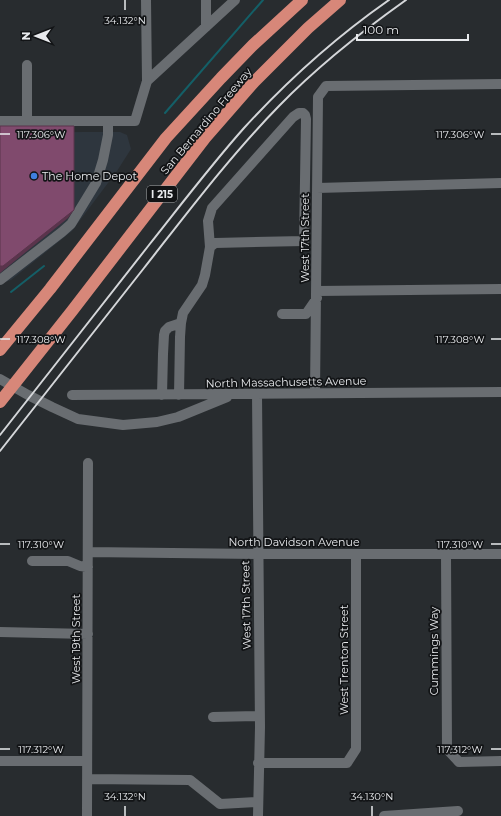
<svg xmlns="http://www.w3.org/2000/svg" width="501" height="816" viewBox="0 0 501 816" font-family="Montserrat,sans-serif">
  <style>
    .built { fill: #2e363e }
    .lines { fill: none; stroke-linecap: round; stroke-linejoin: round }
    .stream { stroke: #145f67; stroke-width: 2 }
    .minor { stroke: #696d71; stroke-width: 10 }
    .highway { stroke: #d78779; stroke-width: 12 }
    .rail { stroke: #d4d6d9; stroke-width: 2 }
    .shaded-wall { fill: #5a344c }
    .building { fill: #804a6d; stroke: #5a344c }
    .ticks { fill: none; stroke: #e8eaed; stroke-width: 1.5 }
    .shop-dot { fill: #3f7fe0; stroke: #121416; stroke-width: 1.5 }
    .labels { text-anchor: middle; stroke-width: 3.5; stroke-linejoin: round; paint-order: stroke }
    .shield { fill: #121416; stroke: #a8aaac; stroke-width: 1 }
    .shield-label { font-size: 10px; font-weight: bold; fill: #e8eaed }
    .street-label { font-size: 11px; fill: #e8eaed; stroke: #121416 }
    .poi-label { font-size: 11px; fill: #e8eaed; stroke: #121416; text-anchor: start }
    .ticks-label { font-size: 10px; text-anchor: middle; fill: #e8eaed; stroke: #121416; stroke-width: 3.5; stroke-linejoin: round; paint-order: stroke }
  </style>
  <rect width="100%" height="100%" fill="#282c2f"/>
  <!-- built -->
  <path class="built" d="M82,132H120L127,135L131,149L117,171L72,231L11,280L0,284V133Z"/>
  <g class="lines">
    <!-- stream -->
    <path class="stream" d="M165,113L263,0
      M11,292L44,266"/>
    <!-- minor -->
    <path class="minor" d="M146,0L147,81
      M206,0V27
      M27,65V121
      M0,121H135L147,81L235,0
      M317,188L501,183
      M0,280L62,232L71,224L96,183L103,160L108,135V121
      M317,291L501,289
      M282,314H306L317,298
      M0,379L28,395L52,407L78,419L123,425L157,422L178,417L227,397
      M315,393L318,97L326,86L501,84
      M257,394L260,727L258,816
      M72,395L501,392
      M162,395L163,354L164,335L165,331L169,327L181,323
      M179,395L180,337L181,323L183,313L202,285L205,275L210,247L215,243L304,241L306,119L305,115L303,113H299L293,117L212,208L208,221L210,247
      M88,552L258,554H501
      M446,554L447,749L459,762L501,761
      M32,561H68L80,566L88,567
      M0,632L88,634
      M213,717L260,716
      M0,761H87
      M258,763H347L356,749V554
      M87,779L190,780L220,804L258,802
      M87,816L88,463
      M384,816L458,811"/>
    <!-- highway -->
    <path class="highway" d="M0,350L50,289L166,138L221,78L253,45L302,0
      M0,402L72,311L205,138L254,82L308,28L340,0"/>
    <!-- rail -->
    <path class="rail" d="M0,435C50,372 99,308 149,245C180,206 211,165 244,128C288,80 336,37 389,0
      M0,451C48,390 96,329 144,268C188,212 230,156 279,106C318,66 361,32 406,0"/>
  </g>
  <!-- shaded-wall -->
  <path class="shaded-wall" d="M74,210L68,218L0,273V266Z"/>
  <!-- building -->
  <path class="building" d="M0,126H74V210L3,266H0Z"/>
  <!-- ticks -->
  <path class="ticks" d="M125,0V10M0,134H10M491,134H501M0,339H10M491,339H501M0,544H10M491,544H501M0,749H10M491,749H501M125,806V816M372,806V816"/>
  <!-- markers -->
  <circle class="shop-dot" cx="34" cy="176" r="4"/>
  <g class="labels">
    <!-- shield labels -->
    <rect class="shield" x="147" y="186" width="30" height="16" rx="3"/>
    <g class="shield-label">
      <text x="162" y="198">I 215</text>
    </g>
    <!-- street labels -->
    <g class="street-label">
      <text transform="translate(206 121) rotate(-50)" y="4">San Bernardino Freeway</text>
      <text transform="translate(305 238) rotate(-90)" y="4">West 17th Street</text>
      <text transform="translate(286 382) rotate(-1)" y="4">North Massachusetts Avenue</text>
      <text x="294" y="546">North Davidson Avenue</text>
      <text transform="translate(246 605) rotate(-91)" y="4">West 17th Street</text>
      <text transform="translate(76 639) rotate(-90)" y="4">West 19th Street</text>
      <text transform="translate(434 651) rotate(-90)" y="4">Cummings Way</text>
      <text transform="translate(344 660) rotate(-90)" y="4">West Trenton Street</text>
    </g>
    <!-- poi labels -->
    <g class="poi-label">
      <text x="42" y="180">The Home Depot</text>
    </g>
  </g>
  <g class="ticks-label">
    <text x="125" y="24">34.132°N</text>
    <text x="460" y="138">117.306°W</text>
    <text x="41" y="138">117.306°W</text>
    <text x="460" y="343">117.308°W</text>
    <text x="41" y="343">117.308°W</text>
    <text x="460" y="548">117.310°W</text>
    <text x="41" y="548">117.310°W</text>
    <text x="460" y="753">117.312°W</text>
    <text x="41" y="753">117.312°W</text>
    <text x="125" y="800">34.132°N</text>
    <text x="372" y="800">34.130°N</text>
  </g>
  <!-- north arrow -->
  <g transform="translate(36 36) rotate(270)" stroke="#121416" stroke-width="3" paint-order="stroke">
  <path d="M0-3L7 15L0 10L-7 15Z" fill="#e8eaed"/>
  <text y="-6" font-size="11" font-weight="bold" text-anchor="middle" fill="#e8eaed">N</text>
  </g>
  <!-- scale -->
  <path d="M357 34v6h111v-6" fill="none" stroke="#e8eaed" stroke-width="2"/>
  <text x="363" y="34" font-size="12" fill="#e8eaed" stroke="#121416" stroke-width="3" paint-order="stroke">100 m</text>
</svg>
